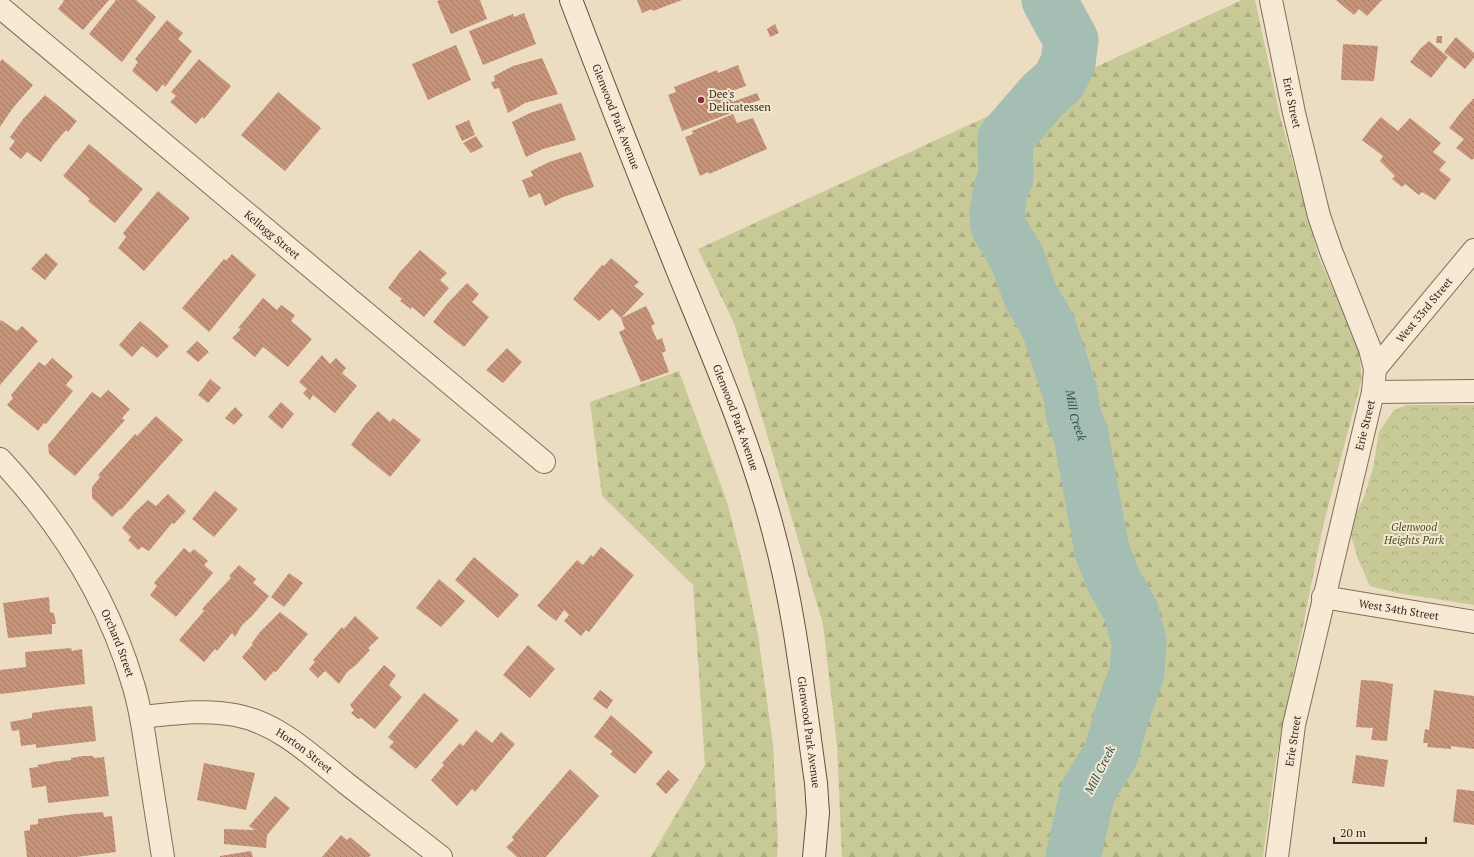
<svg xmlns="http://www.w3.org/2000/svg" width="1474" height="857" viewBox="0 0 1474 857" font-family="'PT Serif',serif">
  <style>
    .forest { fill: url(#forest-firs) }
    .park { fill: url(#park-crowns) }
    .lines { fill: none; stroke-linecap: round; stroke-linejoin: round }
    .river { stroke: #a4beb4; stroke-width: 55 }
    .building { fill: url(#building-back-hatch) }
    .street-casing { stroke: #846d5a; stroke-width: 24 }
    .secondary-casing { stroke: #664e3d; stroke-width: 24 }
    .street { stroke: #f7ead4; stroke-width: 22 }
    .secondary { stroke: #f7ead4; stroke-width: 22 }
    .poi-dot { fill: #902d36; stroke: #f3e7d1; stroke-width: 1.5 }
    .labels { text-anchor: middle; stroke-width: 4; stroke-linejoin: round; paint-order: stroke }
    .poi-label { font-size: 11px; fill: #35271e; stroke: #f3e7d1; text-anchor: start }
    .street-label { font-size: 11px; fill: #35271e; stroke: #f3e7d1 }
    .park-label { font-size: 11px; font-style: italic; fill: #495025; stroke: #f3e7d1 }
    .water-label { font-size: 12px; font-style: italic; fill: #2d544e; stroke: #f3e7d1 }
  </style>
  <defs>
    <pattern id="forest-firs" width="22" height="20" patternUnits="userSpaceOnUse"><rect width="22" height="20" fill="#c7c996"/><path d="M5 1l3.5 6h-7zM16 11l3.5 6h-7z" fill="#acad81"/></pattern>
    <pattern id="park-crowns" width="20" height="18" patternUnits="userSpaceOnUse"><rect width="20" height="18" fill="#c7c996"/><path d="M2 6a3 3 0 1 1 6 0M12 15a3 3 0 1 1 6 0" fill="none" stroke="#acad81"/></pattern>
    <pattern id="building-back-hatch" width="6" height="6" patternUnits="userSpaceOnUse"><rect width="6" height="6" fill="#c89479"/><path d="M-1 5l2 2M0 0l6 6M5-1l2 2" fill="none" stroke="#a37963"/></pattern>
  </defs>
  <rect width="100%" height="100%" fill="#ebdcc2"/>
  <!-- forest -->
  <path class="forest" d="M1242,0H1255L1280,116L1319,258L1358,345L1362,378L1323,526L1275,765L1263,857H842L837,746L823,624L734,323L698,249Z
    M679,371L727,502L743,565L758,634L773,745L778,841L777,857H651L705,765L693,585L602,496L590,402Z"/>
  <!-- park -->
  <path class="park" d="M1407,405H1474V605L1398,593L1370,586L1358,559L1349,528L1364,497L1373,468L1379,432L1394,410Z"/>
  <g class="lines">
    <!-- river -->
    <path class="river" id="s1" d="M1049,0L1071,40L1068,63L1059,81L1043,95L1005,139L1006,178L1001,188L997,212L998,226L1018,260L1030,294L1049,328L1070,392L1074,417L1081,435L1102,551L1114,581L1131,611L1139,642L1137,673L1123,711L1111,754L1088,791L1073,857"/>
  </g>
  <!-- building -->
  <path class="building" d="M63,0H109L83,30L58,9L64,1Z
    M116,0H136L156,17L122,62L89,34Z
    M440,0H480L487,19L451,34L437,1Z
    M637,0H682L653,11L652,9L642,13Z
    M1336,0H1382L1367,16L1359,9L1354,15Z
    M524,13L536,44L483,65L469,31L513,14L514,17Z
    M167,20L183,33L178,39L192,51L165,87L163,84L157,92L132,71L138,62L135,59Z
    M775,24L779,33L770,37L767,29Z
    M1437,36H1442V43H1436Z
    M1456,37L1474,53V58L1465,69L1444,52Z
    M1429,41L1448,57L1431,78L1410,62L1420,49Z
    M1343,44L1378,46L1374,81L1341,80Z
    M456,45L471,80L428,100L412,64Z
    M542,58L558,94L525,103L508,113L499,88L494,89L491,82L495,81L494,76L513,66Z
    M2,59L33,85L12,109L0,127V62Z
    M199,59L231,86L204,119L202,117L196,124L170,102L176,96L171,92Z
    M738,65L746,86L729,92L732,102L757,93L760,100L733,109L734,112L682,131L668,95L676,92L674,87L717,70L718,73Z
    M278,92L321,128L285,171L241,135Z
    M45,95L77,121L68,132L66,130L54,144L41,162L27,152L21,159L9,149L15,141L10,137L24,118Z
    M1474,98V158L1472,160L1456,148L1464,139L1449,128L1462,111Z
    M561,103L576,140L543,149L526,157L512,122L530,113Z
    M733,114L737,123L753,118L767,149L709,174L708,172L700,176L685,137L693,134L692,131Z
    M1381,117L1398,131L1410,118L1441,143L1433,152L1446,162L1439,170L1451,179L1435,200L1422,192L1419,195L1405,184L1402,187L1392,179L1395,176L1380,161L1383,156L1362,140L1372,127Z
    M469,120L475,135L462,141L455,126Z
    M476,136L483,147L471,153L463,143Z
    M89,144L143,189L115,223L88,201L90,199L63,176Z
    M581,152L594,187L563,197L545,206L540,193L529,198L522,180L533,176L531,171L549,162Z
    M158,191L190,218L144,271L118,248L126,237L123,233Z
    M420,250L447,273L440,280L449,288L424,317L412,307L411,309L400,301L402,299L388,288L400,272Z
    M46,253L58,264L45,280L31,269Z
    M232,254L256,275L209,332L182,308L224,259L226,261Z
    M611,258L639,282L634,286L644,294L621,318L612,309L599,321L573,299L602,265L604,266Z
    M467,283L479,294L472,302L489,317L464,347L433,322L447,304Z
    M263,298L277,310L281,305L295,315L291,321L312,339L288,367L263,347L255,357L232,338L241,329L238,328Z
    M646,306L655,324L651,326L657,340L662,338L666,351L662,353L669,372L641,382L619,332L625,329L621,318Z
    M1,320L17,331L22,326L38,341L0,385V322Z
    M140,321L169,346L157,358L142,346L132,357L119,345Z
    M197,341L209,352L198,362L186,352Z
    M507,348L522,362L503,383L486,370Z
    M322,355L330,364L336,358L346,368L342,373L357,386L335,413L313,395L310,400L303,393L307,389L299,382Z
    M52,358L73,376L66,385L73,391L46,424L44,423L38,431L7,405L13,398L11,395L39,362L45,366Z
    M210,379L221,388L208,403L198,395Z
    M108,390L130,409L122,418L125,420L75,476L49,454L48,445L92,392L100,398Z
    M281,402L294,414L282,429L268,417Z
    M235,407L243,415L234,425L225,418Z
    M378,411L390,422L393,418L421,440L390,477L351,445L365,425Z
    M156,416L183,440L121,510L120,509L112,517L92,498V487L100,477L98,475L135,434L137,436Z
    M215,491L238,509L214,537L192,519Z
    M168,494L186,511L174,524L172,523L149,551L142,547L138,550L128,540L131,537L122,528L135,512L148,500L156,506Z
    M601,547L634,575L589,632L586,630L581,636L564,621L569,615L564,610L556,621L537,606L577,560L583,565L591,555L593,557Z
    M184,548L190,553L194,549L208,561L204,565L213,573L176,617L150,595L157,586L154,583Z
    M474,557L519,595L498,618L455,580Z
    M239,565L256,579L253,583L269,596L252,616L242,625L235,637L232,633L217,651L215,649L204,662L179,640L204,611L202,609L212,598L231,578L229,576Z
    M289,573L303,583L284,607L271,597Z
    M439,579L465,601L441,627L416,608Z
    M49,597L50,612L54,613L56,624H52V634L8,638L3,603Z
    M280,612L308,634L276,672L274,671L265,681L242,657L253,644L252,643L260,632Z
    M355,616L379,638L368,648L370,650L356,665L347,672L339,684L325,671L318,678L309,669L315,662L313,660L342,627L344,629Z
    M528,645L555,669L530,698L503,675Z
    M71,648L72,651L82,649L85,684L0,694V670L26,667L25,652Z
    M384,665L396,675L389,685L402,697L375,729L361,718L358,719L351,713L354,710L350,705Z
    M1361,680L1377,681L1393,684L1387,741L1371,740L1373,728L1356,727Z
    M600,690L613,700L607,709L593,699Z
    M1434,690L1474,696V749L1451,746V749L1427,747L1428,743H1423L1425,729L1429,730Z
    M424,693L459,720L416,769L389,747L394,742L388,737Z
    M92,706L96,741L36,748V744L21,746L19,730L12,731L10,722L32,718V713L60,709Z
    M611,715L653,752L635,774L610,754L613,751L594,737Z
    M476,730L492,743L501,732L515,744L475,792L472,789L457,806L431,780L444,765L442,763L452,752L460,743L463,746Z
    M1356,755L1388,760L1384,787L1352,783Z
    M83,756H93L94,758L104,757L109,796L48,803L46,786L32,788L29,768L38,767L37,765L51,763V762L71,760V758Z
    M204,763L255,773L246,810L197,800Z
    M570,769L599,796L546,857H517L506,847L514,840L512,837Z
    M668,770L679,780L666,794L656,784Z
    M1457,789L1474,791V825L1453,822Z
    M275,796L290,808L267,835L266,848L224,844V829L255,830L249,826Z
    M103,812L104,817L112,816L116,852L76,857H27L24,831L30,830V825L38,824V819L75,814Z
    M341,835L347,840L350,837L371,855L369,857H322Z
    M251,851L253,857H220V856Z"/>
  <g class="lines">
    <defs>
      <g id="street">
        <path id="s2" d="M1271,0L1294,113L1319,216L1331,251L1370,349L1375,369L1373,392L1294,725L1277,857"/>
        <path id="s3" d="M0,7L544,462"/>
        <path id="s4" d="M1375,369L1474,250"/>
        <path d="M1373,392L1474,391"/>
        <path id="s5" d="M0,459C60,523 108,599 133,684C141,709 144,735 148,761C153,793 158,825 163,857"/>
        <path id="s6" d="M1323,597L1474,622"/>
        <path id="s7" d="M141,717C173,714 203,709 235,715C279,723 313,757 347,784C378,808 410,833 441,857"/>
      </g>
      <g id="secondary">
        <path id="s8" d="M571,0C606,92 642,183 679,274C714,359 751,445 774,534C796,615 804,700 816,783L818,813L814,857"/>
      </g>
    </defs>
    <!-- street casing -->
    <use href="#street" class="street-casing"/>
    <!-- secondary casing -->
    <use href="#secondary" class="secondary-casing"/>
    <!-- street -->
    <use href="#street" class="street"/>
    <!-- secondary -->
    <use href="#secondary" class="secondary"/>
  </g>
  <!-- markers -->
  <circle class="poi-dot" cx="701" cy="100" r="4"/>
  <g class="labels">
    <!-- poi labels -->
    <g class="poi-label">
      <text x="709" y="98">Dee's<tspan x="709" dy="13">Delicatessen</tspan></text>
    </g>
    <!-- street labels -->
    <g class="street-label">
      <text dy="4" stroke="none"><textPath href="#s2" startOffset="105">Erie Street</textPath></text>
      <text dy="4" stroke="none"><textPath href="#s8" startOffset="125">Glenwood Park Avenue</textPath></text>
      <text dy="4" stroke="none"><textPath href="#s3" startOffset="355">Kellogg Street</textPath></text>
      <text dy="4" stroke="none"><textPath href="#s4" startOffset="77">West 33rd Street</textPath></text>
      <text dy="4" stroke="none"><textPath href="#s8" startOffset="449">Glenwood Park Avenue</textPath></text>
      <text transform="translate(1365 425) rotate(-76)" y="4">Erie Street</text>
      <text dy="4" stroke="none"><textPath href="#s6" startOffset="77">West 34th Street</textPath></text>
      <text dy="4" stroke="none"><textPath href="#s5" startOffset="220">Orchard Street</textPath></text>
      <text dy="4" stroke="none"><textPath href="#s8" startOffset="773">Glenwood Park Avenue</textPath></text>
      <text transform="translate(1293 741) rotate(-81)" y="4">Erie Street</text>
      <text dy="4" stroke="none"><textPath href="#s7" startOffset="173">Horton Street</textPath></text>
    </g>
    <!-- park labels -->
    <g class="park-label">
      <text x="1414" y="531">Glenwood<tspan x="1414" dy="13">Heights Park</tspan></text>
    </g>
    <!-- water labels -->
    <g class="water-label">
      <text dy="4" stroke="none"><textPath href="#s1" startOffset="463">Mill Creek</textPath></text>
      <text transform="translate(1100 770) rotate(-63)" y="4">Mill Creek</text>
    </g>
  </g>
  <!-- scale -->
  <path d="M1334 837v6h92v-6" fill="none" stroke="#35271e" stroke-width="2"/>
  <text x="1340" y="837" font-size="12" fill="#35271e" stroke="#f3e7d1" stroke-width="3" paint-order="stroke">20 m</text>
</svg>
